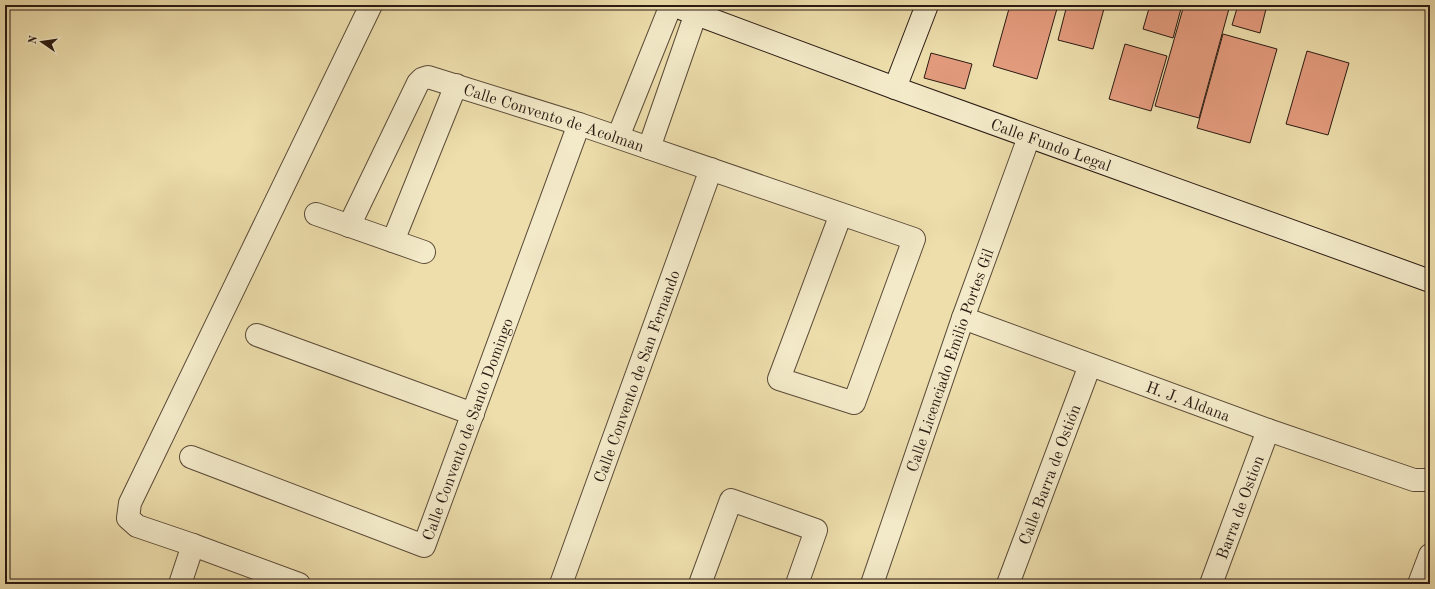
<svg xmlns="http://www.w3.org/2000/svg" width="1435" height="589" viewBox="0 0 1435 589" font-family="'Old Standard TT',serif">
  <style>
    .building { fill: #e39b7d; stroke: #2a1a12 }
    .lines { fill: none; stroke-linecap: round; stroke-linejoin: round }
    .street-casing { stroke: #5b4b38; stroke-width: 24 }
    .secondary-casing { stroke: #2a1a12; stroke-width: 24 }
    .street { stroke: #f3eac9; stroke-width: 22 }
    .secondary { stroke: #f3eac9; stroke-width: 22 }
    .labels { text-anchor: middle; stroke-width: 3; stroke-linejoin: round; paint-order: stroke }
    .street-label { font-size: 16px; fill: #2a1a12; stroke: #f3eac9 }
  </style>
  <rect width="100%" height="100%" fill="#eddeac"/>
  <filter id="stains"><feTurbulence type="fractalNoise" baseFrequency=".005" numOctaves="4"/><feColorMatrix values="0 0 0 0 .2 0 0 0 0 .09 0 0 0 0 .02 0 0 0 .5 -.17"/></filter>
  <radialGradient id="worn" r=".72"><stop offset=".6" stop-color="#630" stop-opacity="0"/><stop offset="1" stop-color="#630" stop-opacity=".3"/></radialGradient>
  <!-- building -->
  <path class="building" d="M1010,5H1058L1037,79L993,66Z
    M1067,5H1105L1093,49L1058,40Z
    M1150,5H1182L1173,38L1143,29Z
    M1184,5H1230L1199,118L1155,106Z
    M1238,5H1267L1260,33L1232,25Z
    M1223,34L1277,49L1250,143L1197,128Z
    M1125,44L1167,56L1151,111L1109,99Z
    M1307,51L1349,63L1328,135L1286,124Z
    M931,53L972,64L965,89L924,78Z"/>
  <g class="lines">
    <defs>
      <g id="street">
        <path d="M618,137L671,5"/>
        <path d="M649,148L696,13"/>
        <path d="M316,214L424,252"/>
        <path id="s1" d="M349,226L418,83L422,79L428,77L579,124L914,239L854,403L779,379L841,214"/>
        <path d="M393,241L456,85"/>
        <path id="s2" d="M963,318L1268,430L1414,480H1430"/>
        <path d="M257,335L473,414"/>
        <path id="s3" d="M191,457L424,546L579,124"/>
        <path d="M180,584L193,545"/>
        <path d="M299,584L193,545L137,526L128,518L130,503L371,5"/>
        <path id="s4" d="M561,584L711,169"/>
        <path d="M700,584L731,500L816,530L797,584"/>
        <path id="s5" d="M872,584L963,318L1029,137"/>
        <path id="s6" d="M1008,584L1090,365"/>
        <path id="s7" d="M1211,584L1268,430"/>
        <path d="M1419,584L1430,555"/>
      </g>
      <g id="secondary">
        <path id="s8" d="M672,5L895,88L1430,281"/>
        <path d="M895,88L927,5"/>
      </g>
    </defs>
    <!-- street casing -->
    <use href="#street" class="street-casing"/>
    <!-- secondary casing -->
    <use href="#secondary" class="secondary-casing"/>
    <!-- street -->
    <use href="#street" class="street"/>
    <!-- secondary -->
    <use href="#secondary" class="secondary"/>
  </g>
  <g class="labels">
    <!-- street labels -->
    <g class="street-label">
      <text dy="6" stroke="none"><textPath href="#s1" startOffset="303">Calle Convento de Acolman</textPath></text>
      <text dy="6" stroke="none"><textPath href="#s8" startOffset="404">Calle Fundo Legal</textPath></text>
      <text dy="6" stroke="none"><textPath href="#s5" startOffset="237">Calle Licenciado Emilio Portes Gil</textPath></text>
      <text dy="6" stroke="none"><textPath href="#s4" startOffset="221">Calle Convento de San Fernando</textPath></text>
      <text dy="6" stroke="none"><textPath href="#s2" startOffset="240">H. J. Aldana</textPath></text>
      <text dy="6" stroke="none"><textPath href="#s3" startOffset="374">Calle Convento de Santo Domingo</textPath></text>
      <text dy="6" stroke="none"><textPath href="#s6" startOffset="117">Calle Barra de Ostión</textPath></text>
      <text dy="6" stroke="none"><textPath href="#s7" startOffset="82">Barra de Ostion</textPath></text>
    </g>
  </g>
  <!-- margin -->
  <rect width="1435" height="589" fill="none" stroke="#eddeac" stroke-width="20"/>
  <rect x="6" y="6" width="1423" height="577" fill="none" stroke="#2a1a12" stroke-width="2"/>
  <rect x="10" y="10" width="1415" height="569" fill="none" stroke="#2a1a12"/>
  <!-- north arrow -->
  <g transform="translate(42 42) rotate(283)" stroke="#f3eac9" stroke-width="3" paint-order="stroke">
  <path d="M0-3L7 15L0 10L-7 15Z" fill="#2a1a12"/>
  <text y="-6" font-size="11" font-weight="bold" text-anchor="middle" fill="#2a1a12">N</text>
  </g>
  <rect width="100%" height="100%" filter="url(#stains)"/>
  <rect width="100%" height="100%" fill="url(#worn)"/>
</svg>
